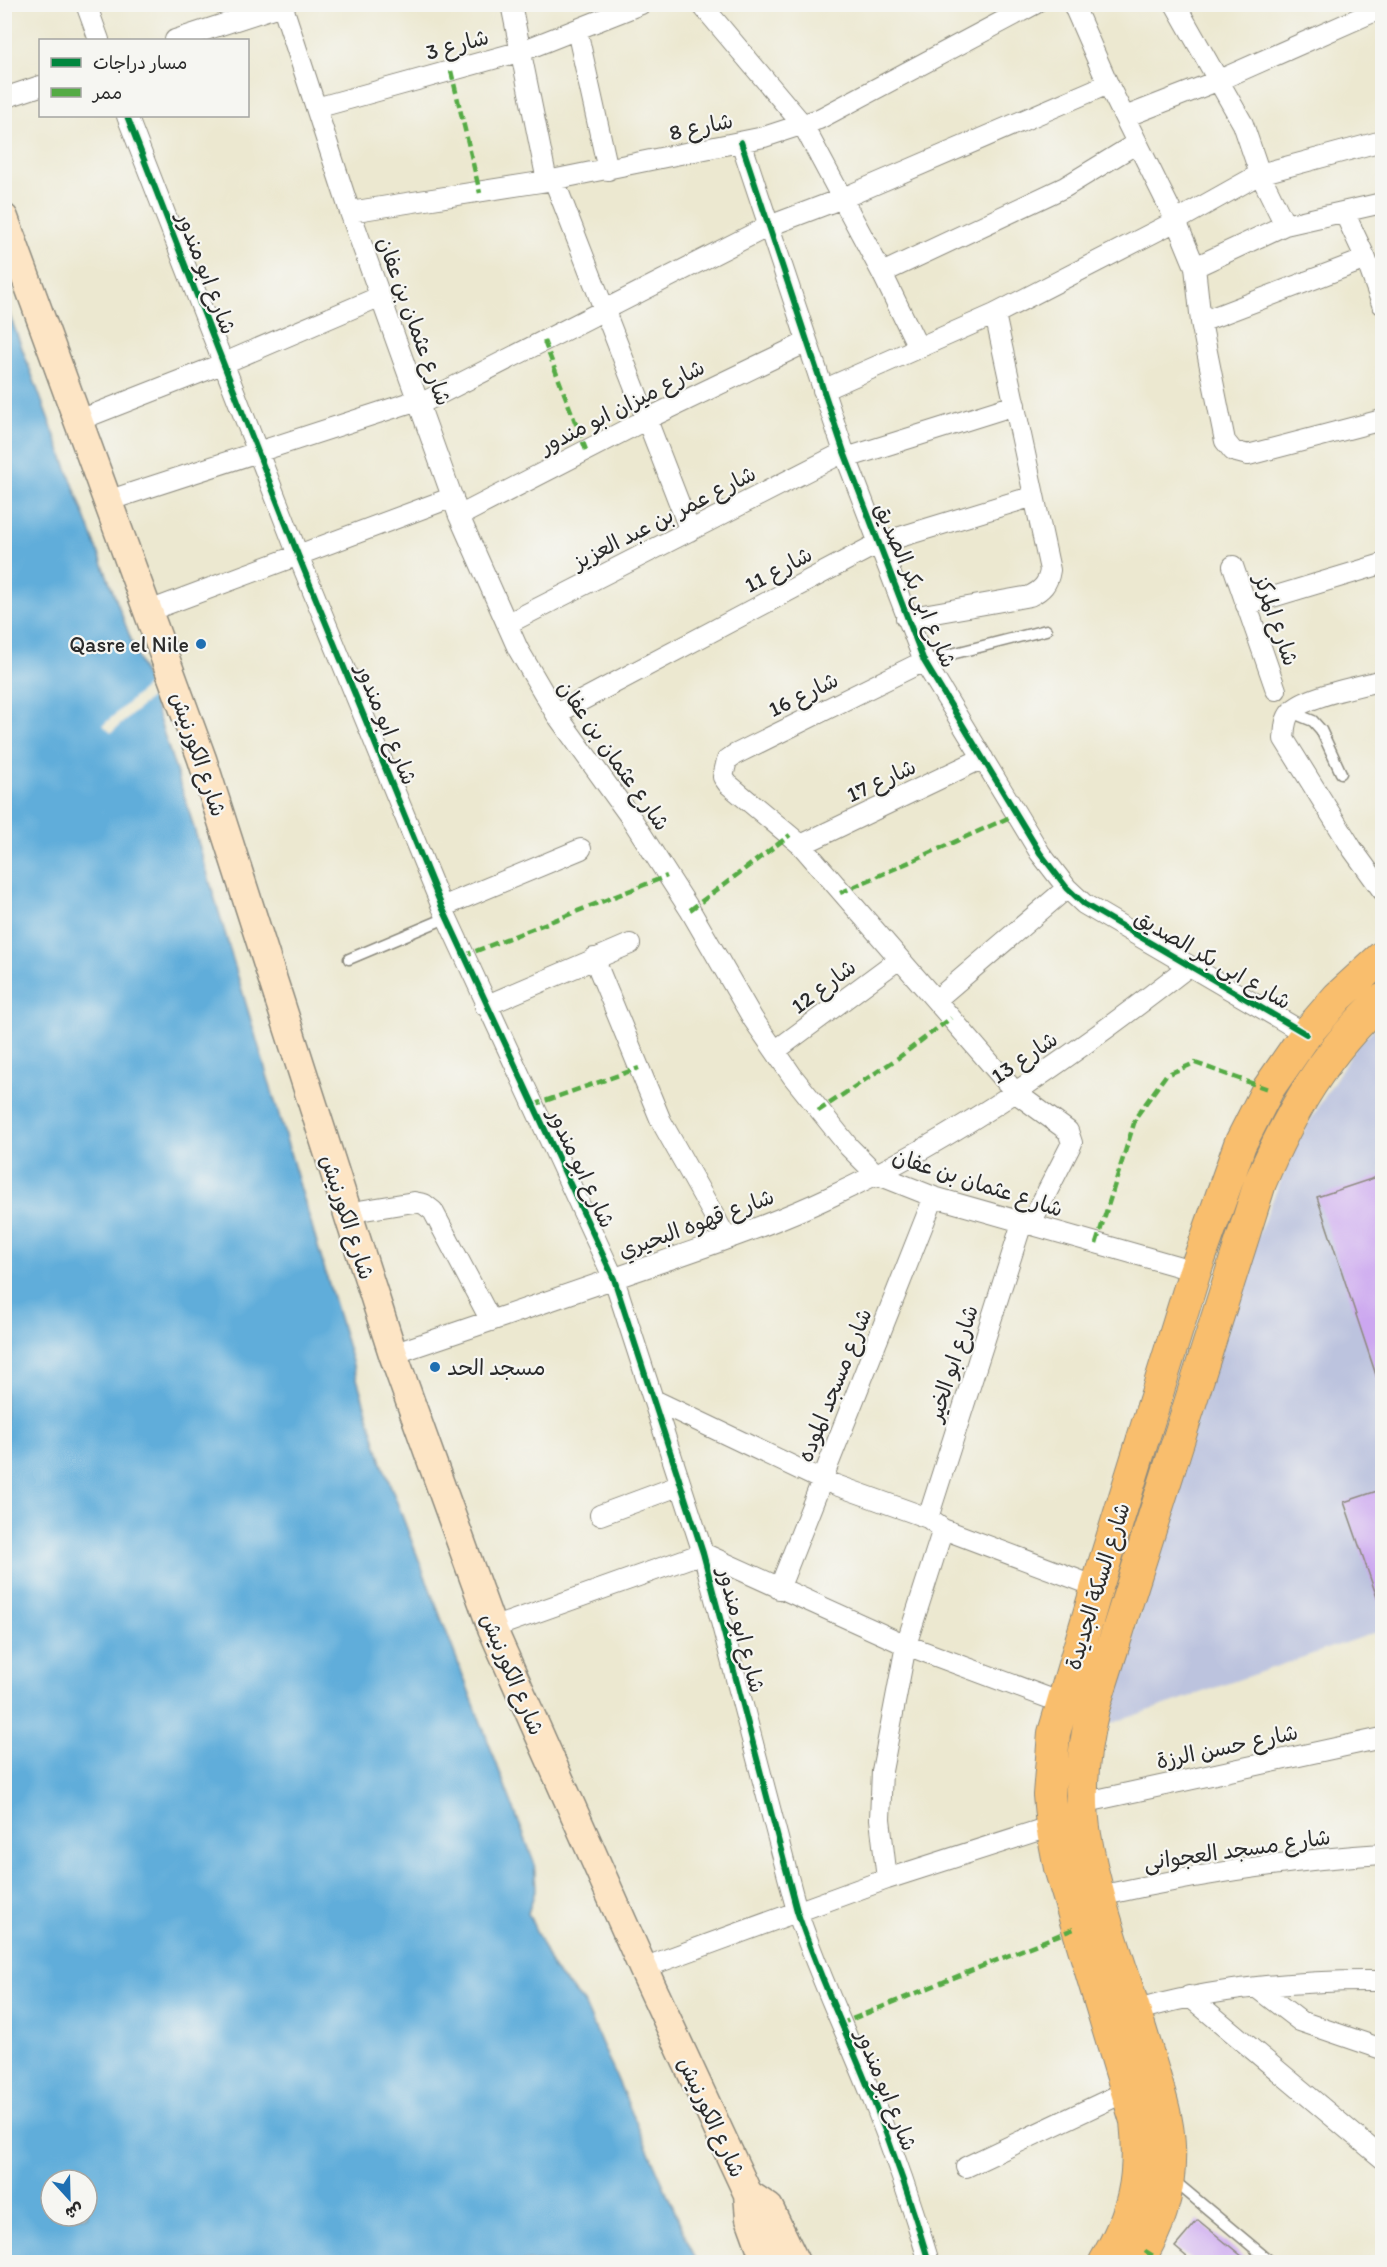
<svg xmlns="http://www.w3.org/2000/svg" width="1387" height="2267" viewBox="0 0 1387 2267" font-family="Itim,'Playpen Sans Arabic',sans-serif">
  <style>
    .industrial { fill: #bcc3de }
    .water { fill: #61adda; stroke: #466c82; stroke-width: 1.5; fill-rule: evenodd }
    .pier { fill: #ece8d0 }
    .building { fill: #cca7f0 }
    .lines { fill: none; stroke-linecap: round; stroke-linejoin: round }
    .service-casing { stroke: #8c8a7e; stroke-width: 13 }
    .minor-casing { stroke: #8c8a7e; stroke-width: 22 }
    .secondary-casing { stroke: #8c8a7e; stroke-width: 31 }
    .primary-casing { stroke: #8c8a7e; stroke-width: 34 }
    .service { stroke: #fff; stroke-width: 10 }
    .minor { stroke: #fff; stroke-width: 20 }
    .secondary { stroke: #fde5c5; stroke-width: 28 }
    .primary { stroke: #f9be6d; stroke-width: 32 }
    .quiet { stroke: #54ab44; stroke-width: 4.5; stroke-dasharray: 9 4.5; stroke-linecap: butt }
    .cycleway-casing { stroke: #f6f6f2; stroke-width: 10 }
    .cycleway { stroke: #00873e; stroke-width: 6 }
    .poi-dot { fill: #1f6fb2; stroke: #f6f6f2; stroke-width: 2 }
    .labels { text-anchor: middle; stroke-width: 4.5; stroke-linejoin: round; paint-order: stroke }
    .street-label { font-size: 22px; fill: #2b2b2b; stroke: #f6f6f2 }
    .poi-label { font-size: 22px; fill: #2b2b2b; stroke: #f6f6f2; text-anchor: end }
  </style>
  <rect width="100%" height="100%" fill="#f6f6f2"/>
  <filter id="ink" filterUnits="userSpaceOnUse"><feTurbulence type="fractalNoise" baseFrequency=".0167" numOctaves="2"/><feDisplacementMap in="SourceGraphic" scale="12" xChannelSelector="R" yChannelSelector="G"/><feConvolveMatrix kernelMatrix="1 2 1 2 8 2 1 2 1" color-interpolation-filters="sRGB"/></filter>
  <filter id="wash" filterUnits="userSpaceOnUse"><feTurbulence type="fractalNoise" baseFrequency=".008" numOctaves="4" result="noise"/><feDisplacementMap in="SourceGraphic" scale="24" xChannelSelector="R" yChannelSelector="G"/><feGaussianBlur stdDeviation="1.35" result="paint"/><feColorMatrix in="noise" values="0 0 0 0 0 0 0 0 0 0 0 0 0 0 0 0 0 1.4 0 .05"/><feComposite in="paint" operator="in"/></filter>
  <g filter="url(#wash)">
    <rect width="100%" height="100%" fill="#ece8d0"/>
    <!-- industrial -->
    <path class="industrial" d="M1382,1020V1630L1107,1725L1232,1296L1297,1142L1354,1049Z"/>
    <!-- water -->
    <path class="water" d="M4,300L148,685L188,808L382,1463L534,1862L536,1888L528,1913L553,1969L584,2003L697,2262H5ZM51,2180H87V2216H51Z"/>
    <!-- pier -->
    <path class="pier" d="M148,685L152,697L111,733L103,725Z"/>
    <g id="blocks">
      <!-- building -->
      <path class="building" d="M1383,1175V1383L1379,1384L1317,1197Z
        M1383,1489V1605L1380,1606L1344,1502Z
        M1198,2220L1249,2262H1193L1175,2247Z"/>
    </g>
  </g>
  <g filter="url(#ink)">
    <use href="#blocks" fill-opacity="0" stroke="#8c8a7e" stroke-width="1.5"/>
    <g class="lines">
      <defs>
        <path id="service" d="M924,661L1046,630
          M1291,712L1313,721L1321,730L1341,773
          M349,959L446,918
          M1173,2180L1271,2262"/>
        <path id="minor" d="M86,4L99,40
          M282,4L350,212L459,516L518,649L556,714L631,818L690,910L753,1019L793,1077L849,1147L876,1174L934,1197L1195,1271
          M511,4L547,181
          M701,4L803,125L882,273L918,347
          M1073,4L1108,84L1176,221L1195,267L1201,322L1225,441L1233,451L1248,455L1382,420
          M1175,4L1243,124L1260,174L1285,225L1382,203
          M577,30L608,170
          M175,40L285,4
          M4,98L40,86
          M316,108L522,51L641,4
          M127,116L298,555L442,907L614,1279L703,1553L797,1911C819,1977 849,2038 874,2102C895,2155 913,2208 929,2262
          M1125,117L1217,81L1382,8
          M741,142L844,452L924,661L1040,853L1067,888L1084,904L1306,1034
          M554,180L690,531
          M350,212L547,181L764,137L819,119L1035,4
          M1344,212L1366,259L1382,304
          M1195,267L1285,225
          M882,273L1065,187L1137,143
          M1201,322L1366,259
          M823,390L995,314L1176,221L1260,174L1382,141
          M420,404L769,226L843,198L1108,84
          M77,421L222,364L381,296
          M846,458L1015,405
          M107,501L418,400
          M459,516L647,419L807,342
          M1233,566L1276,690
          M1246,605L1382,564
          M149,611L453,497
          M906,618L1030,596C1042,590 1048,584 1050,570L995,314
          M507,624L844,452
          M924,661L734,755L727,760L723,777L728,784L801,845L1016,1093L1068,1131L1072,1143L1030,1225
          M1382,680C1362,686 1304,696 1291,712C1284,720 1285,730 1284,739L1353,850L1382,890
          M556,714L877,544L1034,496
          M801,845L983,758
          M442,907L581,849
          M594,958L661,1121L727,1239
          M936,1000L1067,888
          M485,1006L630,944
          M775,1051L899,959
          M346,1213L414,1202L424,1204L433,1211L491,1321
          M393,1354C479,1325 564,1296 650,1266C711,1245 773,1224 832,1196C961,1136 1077,1053 1189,966
          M656,1401L822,1480L928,1518L943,1529L1097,1587
          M600,1515L681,1485
          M928,1518L1022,1223
          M779,1589L934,1197
          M492,1628L703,1553L906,1645L1062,1703
          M1082,1803L1382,1738
          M887,1879L880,1819L882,1771L906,1645L943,1529
          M1099,1896C1194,1875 1285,1860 1382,1854
          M643,1968L887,1879L1052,1826
          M1257,1988L1300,2021L1382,2049
          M1189,1996L1382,2158
          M1135,2011C1210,1988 1304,1980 1382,1981
          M966,2167L1127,2091"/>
        <path id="secondary" d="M4,218L202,759L393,1354L492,1628L643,1968L748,2194L750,2218L766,2262
          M748,2194L769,2208L795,2262"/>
        <path id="primary" d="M1105,2262C1134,2214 1142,2177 1136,2121L1060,1868L1052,1826L1049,1795L1054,1733L1097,1587L1195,1271L1240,1144L1268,1089L1306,1034L1338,997L1382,957
          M1137,2262C1160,2227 1171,2188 1169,2146C1168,2118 1158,2089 1150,2062C1129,1987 1098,1912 1085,1835C1078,1792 1083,1750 1093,1709L1260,1183C1289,1114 1326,1050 1382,1000"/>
      </defs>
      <!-- service casing -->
      <use href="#service" class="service-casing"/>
      <!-- minor casing -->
      <use href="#minor" class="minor-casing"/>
      <!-- secondary casing -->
      <use href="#secondary" class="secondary-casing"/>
      <!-- primary casing -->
      <use href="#primary" class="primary-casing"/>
      <!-- service -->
      <use href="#service" class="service"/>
      <!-- minor -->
      <use href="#minor" class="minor"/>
      <!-- secondary -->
      <use href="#secondary" class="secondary"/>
      <!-- primary -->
      <use href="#primary" class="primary"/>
      <!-- quiet -->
      <path class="quiet" d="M451,71L480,193
        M544,341L586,450
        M840,893L1017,814
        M690,910L790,835
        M463,956L667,876
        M533,1105L639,1068
        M818,1111L898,1058L951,1018
        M1096,1244L1136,1117L1166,1075L1195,1063L1268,1089
        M840,2024L1076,1928
        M1145,2251L1163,2262"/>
      <defs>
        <path id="cycleway" d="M127,116L298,555L442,907L614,1279L703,1553L797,1911C819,1977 849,2038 874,2102C895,2155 913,2208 929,2262
          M741,142L844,452L924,661L1040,853L1067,888L1084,904L1306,1034"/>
      </defs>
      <!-- cycleway casing -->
      <use href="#cycleway" class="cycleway-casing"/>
      <!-- cycleway -->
      <use href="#cycleway" class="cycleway"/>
    </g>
  </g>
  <!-- markers -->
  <g class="poi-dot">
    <circle cx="201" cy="644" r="6"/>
    <circle cx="435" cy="1367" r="6"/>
  </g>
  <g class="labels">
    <!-- street labels -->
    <g class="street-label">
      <text transform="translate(457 44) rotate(-15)" y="8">شارع 3</text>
      <text transform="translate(701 126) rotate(-12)" y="8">شارع 8</text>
      <text transform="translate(207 273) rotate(69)" y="8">شارع ابو مندور</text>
      <text transform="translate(415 321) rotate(70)" y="8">شارع عثمان بن عفان</text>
      <text transform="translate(622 406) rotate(-27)" y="8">شارع ميزان ابو مندور</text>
      <text transform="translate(664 517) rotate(-27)" y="8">شارع عمر بن عبد العزيز</text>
      <text transform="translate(778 569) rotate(-28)" y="8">شارع 11</text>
      <text transform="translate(916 585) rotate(67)" y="8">شارع ابى بكر الصديق</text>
      <text transform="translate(1277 620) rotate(71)" y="8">شارع المركز</text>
      <text transform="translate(803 694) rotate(-26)" y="8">شارع 16</text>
      <text transform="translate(387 724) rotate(68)" y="8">شارع ابو مندور</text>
      <text transform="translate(199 754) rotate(71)" y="8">شارع الكورنيش</text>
      <text transform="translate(614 755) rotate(55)" y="8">شارع عثمان بن عفان</text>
      <text transform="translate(881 780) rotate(-25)" y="8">شارع 17</text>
      <text transform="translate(1213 959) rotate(30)" y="8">شارع ابى بكر الصديق</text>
      <text transform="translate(823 986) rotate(-37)" y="8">شارع 12</text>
      <text transform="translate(1024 1057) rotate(-34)" y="8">شارع 13</text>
      <text transform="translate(582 1168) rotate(65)" y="8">شارع ابو مندور</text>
      <text transform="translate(978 1182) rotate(18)" y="8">شارع عثمان بن عفان</text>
      <text transform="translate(348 1217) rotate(72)" y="8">شارع الكورنيش</text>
      <text transform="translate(696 1223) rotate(-20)" y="8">شارع قهوه البحيري</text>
      <text transform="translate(952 1363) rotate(-72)" y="8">شارع ابو الخير</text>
      <text transform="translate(834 1385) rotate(-68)" y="8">شارع مسجد الموده</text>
      <text transform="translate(1097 1586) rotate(-73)" y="8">شارع السكة الجديدة</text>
      <text transform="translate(742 1630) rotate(75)" y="8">شارع ابو مندور</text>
      <text transform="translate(513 1674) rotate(67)" y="8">شارع الكورنيش</text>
      <text transform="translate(1227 1746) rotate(-12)" y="8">شارع حسن الرزة</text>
      <text transform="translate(1237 1849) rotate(-8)" y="8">شارع مسجد العجوانى</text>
      <text transform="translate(887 2090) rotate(68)" y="8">شارع ابو مندور</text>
      <text transform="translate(712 2117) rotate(65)" y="8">شارع الكورنيش</text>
    </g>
    <!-- poi labels -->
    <g class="poi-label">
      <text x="189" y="652">Qasre el Nile</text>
      <text x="447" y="1375" text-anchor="start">مسجد الحد</text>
    </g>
  </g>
  <!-- margin -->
  <rect width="1387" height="2267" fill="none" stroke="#f6f6f2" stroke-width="24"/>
  <!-- legend -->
  <rect x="39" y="39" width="210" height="78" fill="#f6f6f2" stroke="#a5a5a2" stroke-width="1.5"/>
  <rect x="51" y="58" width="30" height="9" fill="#00873e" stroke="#a5a5a2" stroke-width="1.5"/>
  <text x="93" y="69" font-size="18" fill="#2b2b2b">مسار دراجات</text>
  <rect x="51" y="88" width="30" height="9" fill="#54ab44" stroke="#a5a5a2" stroke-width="1.5"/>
  <text x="93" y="99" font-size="18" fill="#2b2b2b">ممر</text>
  <!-- north arrow -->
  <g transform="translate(69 2198) rotate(158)"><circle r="28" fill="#f6f6f2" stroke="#a5a5a2" stroke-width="1.5"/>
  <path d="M0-4.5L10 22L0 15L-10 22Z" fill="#1f6fb2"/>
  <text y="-9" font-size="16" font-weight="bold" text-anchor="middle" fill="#2b2b2b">ش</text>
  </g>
</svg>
